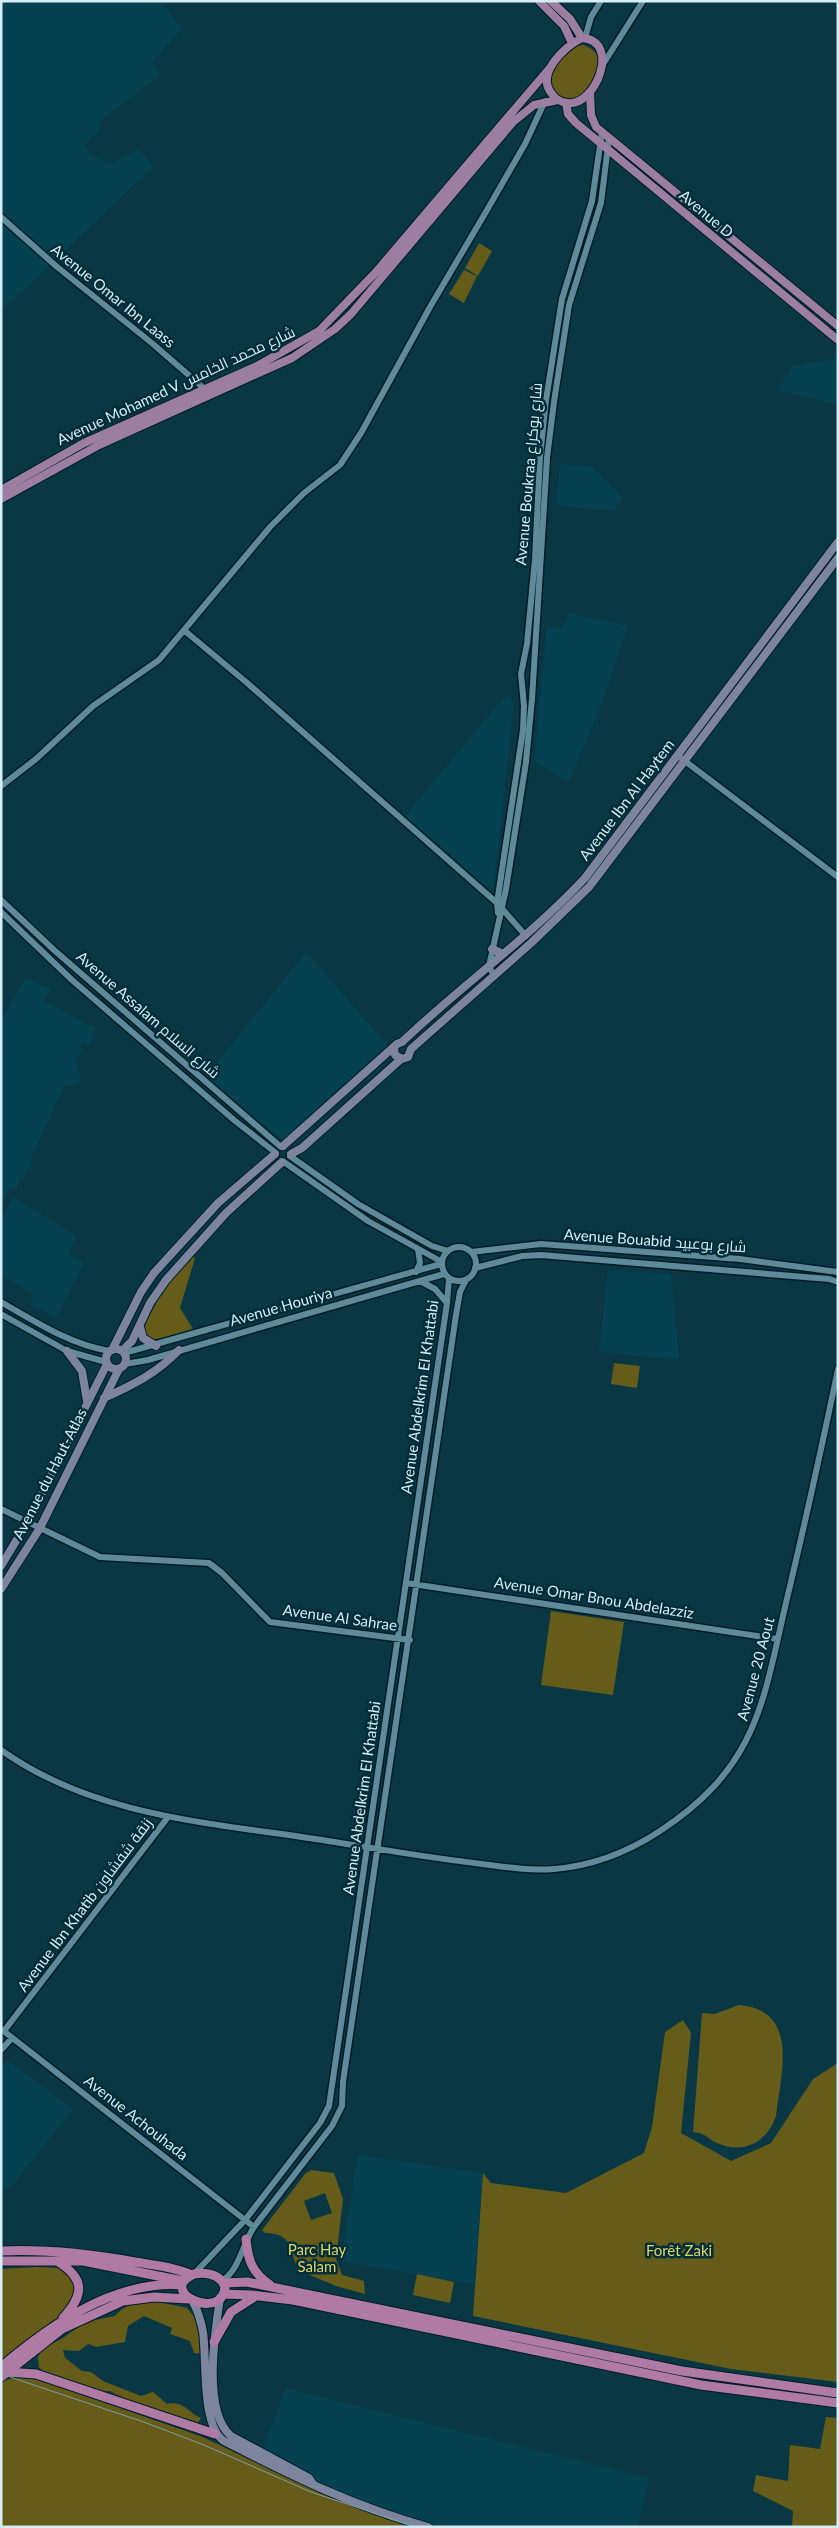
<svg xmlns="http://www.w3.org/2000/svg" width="839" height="2528" viewBox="0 0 839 2528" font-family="Lato,Cairo,sans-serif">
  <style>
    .built { fill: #044251 }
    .green { fill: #655c19; fill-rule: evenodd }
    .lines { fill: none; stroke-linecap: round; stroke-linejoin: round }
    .tertiary-casing { stroke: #001d27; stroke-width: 9 }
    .secondary-casing { stroke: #001d27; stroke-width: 10 }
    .primary-casing { stroke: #001d27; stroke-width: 10 }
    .trunk-casing { stroke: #001d27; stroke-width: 11 }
    .tertiary { stroke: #5f8a99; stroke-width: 6 }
    .secondary { stroke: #7d849d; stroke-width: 8 }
    .primary { stroke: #9b7ea1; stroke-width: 8 }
    .trunk { stroke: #af7aa4; stroke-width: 9 }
    .tram { stroke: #7e9fa9; stroke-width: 1 }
    .labels { text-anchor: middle; stroke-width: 5; stroke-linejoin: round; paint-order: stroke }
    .street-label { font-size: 15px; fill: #d6edf5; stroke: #002d3a }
    .park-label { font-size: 15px; fill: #e4d460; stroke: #002d3a }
  </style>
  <rect width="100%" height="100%" fill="#093744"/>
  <!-- built -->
  <path class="built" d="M1,1H160L182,29L152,62L160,75L100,121L99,130L85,144L89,153L110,165L138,149L154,166L47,268L6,306L1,307Z
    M838,358V405L778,390L792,366Z
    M560,464L591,466L622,497L615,511L556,505Z
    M569,613L628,626L605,695L569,782L534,761L547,626L562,629Z
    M507,694L514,702L493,892L405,816Z
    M306,952L387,1045L282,1140L206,1076Z
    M25,978L51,989L43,1001L96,1028L90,1045L81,1043L80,1046L83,1049L75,1060L82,1083L64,1086L29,1163L32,1165L30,1170L26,1169L24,1179L21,1178L17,1189L11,1187L1,1204V1053L3,1052L1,1022Z
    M13,1197L77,1236L68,1255L84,1263L56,1317L30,1304L34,1294L1,1275V1220Z
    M608,1270L671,1274L679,1359L599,1352Z
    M7,2060L73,2109L11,2187H1V2066Z
    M358,2155L483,2173L474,2284L341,2261Z
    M286,2388L649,2478L637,2527H430L324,2493L257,2464Z"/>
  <!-- green -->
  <path class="green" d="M583,45C613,55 592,79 582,98L574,101L558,98L550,86C551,70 565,47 583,45Z
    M479,243L492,251L478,276L465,268Z
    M464,270L477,276L464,303L449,294Z
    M192,1255L195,1258L180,1308L193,1329L161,1339H152L144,1331L147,1320L160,1296L164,1294L161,1293Z
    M614,1363L640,1366L637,1388L611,1384Z
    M551,1611L624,1622L613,1695L541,1685Z
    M739,2005C800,2010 781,2073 776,2116C767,2142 744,2155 717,2143C706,2138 708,2134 693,2132L702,2013L715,2014Z
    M683,2020L691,2033L681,2133L731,2161L771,2143L813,2079L838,2063V2382L731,2369L473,2316L483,2173L491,2183L566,2193L644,2153L652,2127L665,2032Z
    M311,2170L334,2173L343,2199L336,2259L342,2275L364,2281L365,2294L336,2286L300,2271C287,2253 296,2233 265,2233L262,2230L305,2174ZM325,2193L332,2213L311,2220L304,2201Z
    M36,2267L58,2268L68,2271L74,2284L76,2294L60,2318L1,2363V2269Z
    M417,2274L454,2282L450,2303L413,2295Z
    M159,2302L187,2308L195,2318L203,2354L194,2353L190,2341L170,2334L172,2328L144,2316L128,2326L125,2342L96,2347L88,2344L79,2351L63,2350L65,2358L82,2371L91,2372L103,2381L141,2396L153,2392L167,2404C184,2400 187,2412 201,2418L198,2423L185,2422L126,2400L110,2391L98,2392L50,2376L39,2368L38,2357L42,2349L63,2338L78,2327L95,2320L115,2316C126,2302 142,2302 159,2302Z
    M23,2376L37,2379L200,2436L324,2493L430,2527H1V2381Z
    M826,2417L838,2418V2527H792L793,2511L753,2491L756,2475L788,2481L790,2445L820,2449Z"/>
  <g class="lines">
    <defs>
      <path id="tertiary" d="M585,38L591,17L601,1
        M602,66L643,1
        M1,217L56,266L153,344L207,391
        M185,631L246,682L497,903L526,936
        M677,755L838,877
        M1,786L36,759L93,706L159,660L270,527L304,493L340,465L361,433L430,307L487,210L525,144L545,101
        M1,900L54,950L281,1147
        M1,912L72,980L234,1120L276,1153
        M498,913L497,903L523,730L524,706L521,674L527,644L535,559L540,457L546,400L562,299L592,201L602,132
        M494,976L489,966L506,889L526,762L532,699L547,458L554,402L569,305L601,203L609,138
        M290,1156L358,1204L432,1246L448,1251
        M284,1162L368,1221L442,1262
        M442 1264a17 17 0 1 1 34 0a17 17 0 1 1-34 0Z
        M471,1252L541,1244L740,1259L838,1272
        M475,1268L522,1256L541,1255L829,1279L838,1282
        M416,1272L420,1263L418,1249
        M420,1281L435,1289L447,1303
        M1,1302C36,1322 69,1344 109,1351
        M1,1314L67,1351L106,1362
        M124,1353L441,1264
        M125,1364L148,1360L444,1274
        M1,1509L100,1557L209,1563L222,1573L270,1622L410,1640
        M406,1583L777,1639
        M1,1750C96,1818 216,1823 328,1841C379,1849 430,1858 482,1864C505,1867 530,1871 554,1869C592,1866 628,1852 660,1831C763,1763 763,1696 790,1586C807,1514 823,1441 838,1369
        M1,2029L254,2227
        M4,2031L168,1817
        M1,2050L12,2038
        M194,2274L245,2220L320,2123L329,2106L447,1303L449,1279
        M222,2281C240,2269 242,2245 254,2227L332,2126L342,2106L343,2082L456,1315L460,1292L466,1280"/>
      <path id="secondary" d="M492,949L503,954
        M394,1048L395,1055L402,1059L408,1057L411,1049
        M411,1049L531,943L589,887L838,558
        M283,1146L397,1044L402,1042C462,985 529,938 585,878L838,542
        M291,1154L302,1148L401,1059
        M140,1327L143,1338L156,1346
        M106 1359a10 10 0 1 1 20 0a10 10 0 1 1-20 0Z
        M112,1350L141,1292L154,1273L218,1203L275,1154
        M67,1351L82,1371L87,1401
        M122,1351L132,1341L150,1303L166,1280L226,1213L282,1162
        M104,1398C133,1385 157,1373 179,1350
        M1,1566L28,1521L107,1364
        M1,1589L40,1528L119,1369
        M220,2298C215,2332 202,2411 231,2436L309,2478L313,2484
        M193,2302C198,2311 201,2321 203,2332C207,2358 201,2426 224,2441C290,2475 355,2507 428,2527"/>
      <path id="primary" d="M539,1L564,26L572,43
        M551,1L570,19L582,38
        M582,38C622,41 595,107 568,103C562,103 555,99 552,94C535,74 564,47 582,38Z
        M590,92L591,115L596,127L838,326
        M566,103L568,114L576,123L838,340
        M1,490L84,443L257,366L319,331L376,272L549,69
        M1,499L99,445L292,358L335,329L351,314L513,122L534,105L558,100"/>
      <path id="trunk" d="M246,2239C248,2261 252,2272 270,2285
        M1,2251C47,2249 91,2254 135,2262C154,2265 174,2267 192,2275
        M1,2261H83L183,2281
        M57,2261C86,2279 84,2295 63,2318
        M194,2274C206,2272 220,2274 225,2287C222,2323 155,2291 194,2274Z
        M223,2283L247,2282L682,2371L838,2393
        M223,2294L251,2295L293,2300L701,2385L838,2403
        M214,2342L231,2312L256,2296
        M1,2367C50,2325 115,2280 182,2285
        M7,2372L36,2374L215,2434
        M1,2377L62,2329L123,2301L154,2297L188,2299"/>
    </defs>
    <!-- tertiary casing -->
    <use href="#tertiary" class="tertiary-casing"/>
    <!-- secondary casing -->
    <use href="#secondary" class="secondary-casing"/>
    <!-- primary casing -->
    <use href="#primary" class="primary-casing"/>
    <!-- trunk casing -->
    <use href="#trunk" class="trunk-casing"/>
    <!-- tertiary -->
    <use href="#tertiary" class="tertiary"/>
    <!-- secondary -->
    <use href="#secondary" class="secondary"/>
    <!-- primary -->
    <use href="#primary" class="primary"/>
    <!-- trunk -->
    <use href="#trunk" class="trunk"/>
    <!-- tram -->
    <path class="tram" d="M1,2374L141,2421L204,2445L311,2492L416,2527"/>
  </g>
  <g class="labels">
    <!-- street labels -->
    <g class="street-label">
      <text transform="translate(706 214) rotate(40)" y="5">Avenue D</text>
      <text transform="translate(113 296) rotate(39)" y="5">Avenue Omar Ibn Laass</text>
      <text transform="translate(176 386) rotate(-25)" y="5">Avenue Mohamed V شارع محمد الخامس</text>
      <text transform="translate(529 474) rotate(-85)" y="5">Avenue Boukraa شارع بوكراع</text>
      <text transform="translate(627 800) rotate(-53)" y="5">Avenue Ibn Al Haytem</text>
      <text transform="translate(148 1015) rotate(41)" y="5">Avenue Assalam شارع السلام</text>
      <text transform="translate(655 1241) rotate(4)" y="5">Avenue Bouabid شارع بوعبيد</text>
      <text transform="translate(281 1307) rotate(-16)" y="5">Avenue Houriya</text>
      <text transform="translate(420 1397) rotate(-82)" y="5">Avenue Abdelkrim El Khattabi</text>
      <text transform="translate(50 1474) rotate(-63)" y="5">Avenue du Haut-Atlas</text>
      <text transform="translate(594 1598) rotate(9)" y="5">Avenue Omar Bnou Abdelazziz</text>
      <text transform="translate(340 1618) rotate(8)" y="5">Avenue Al Sahrae</text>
      <text transform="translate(756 1669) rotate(-75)" y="5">Avenue 20 Aout</text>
      <text transform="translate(362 1798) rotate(-82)" y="5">Avenue Abdelkrim El Khattabi</text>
      <text transform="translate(85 1905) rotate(-53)" y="5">Avenue Ibn Khatib زنقة شفشاون</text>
      <text transform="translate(136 2118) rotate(38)" y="5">Avenue Achouhada</text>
    </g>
    <!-- park labels -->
    <g class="park-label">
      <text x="317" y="2255">Parc Hay<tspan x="317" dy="17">Salam</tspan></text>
      <text x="679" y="2256">Forêt Zaki</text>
    </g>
  </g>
  <!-- border -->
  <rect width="839" height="2528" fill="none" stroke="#d6edf5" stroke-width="5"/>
</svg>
